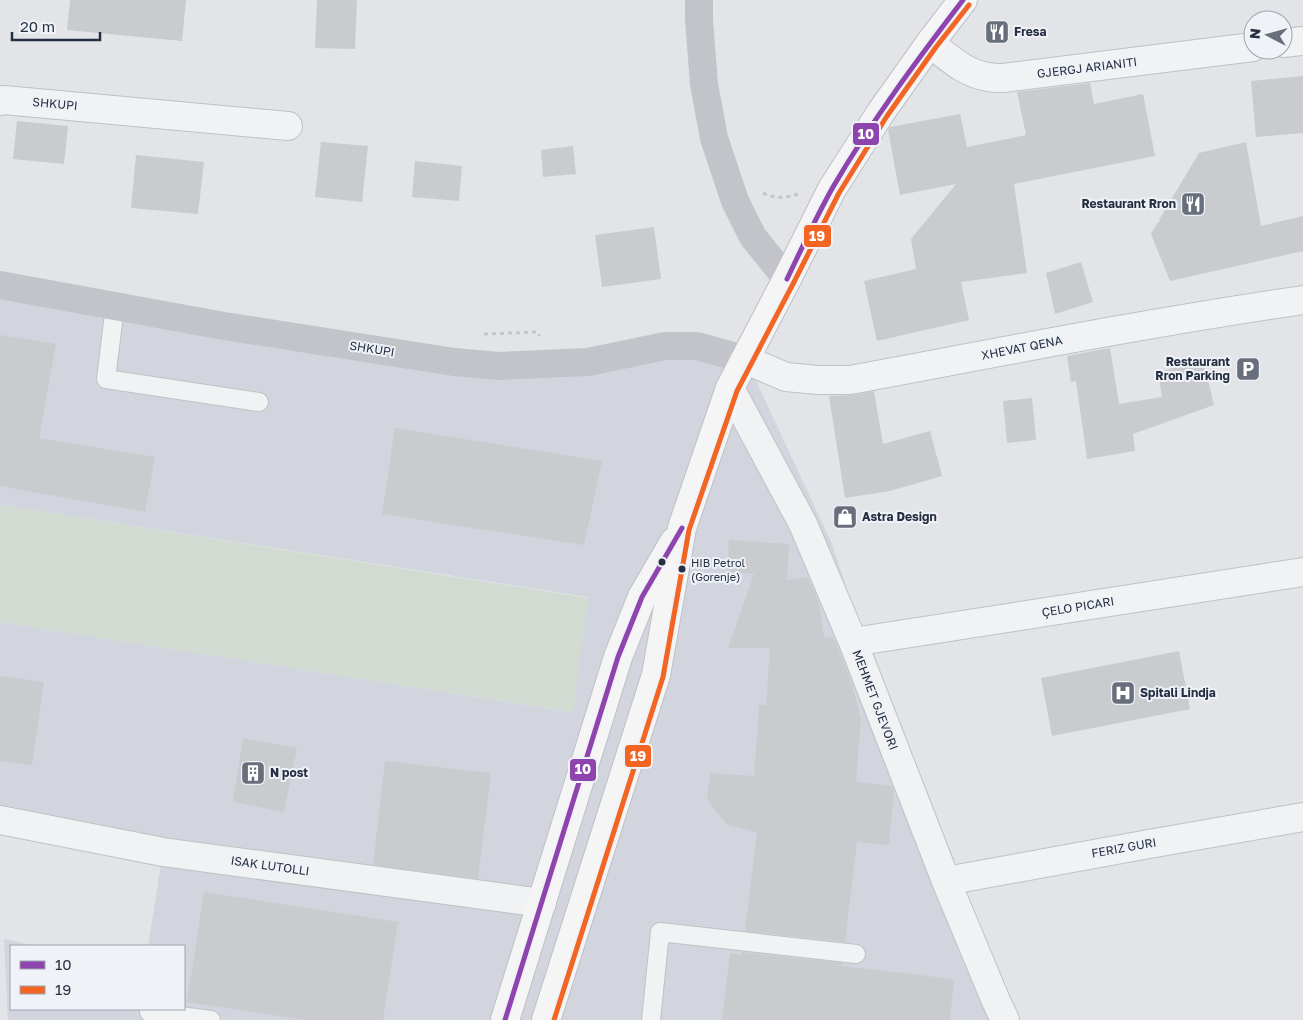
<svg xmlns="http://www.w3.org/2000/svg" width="1303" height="1020" viewBox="0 0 1303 1020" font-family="'Golos Text',sans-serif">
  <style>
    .built { fill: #d2d5dd }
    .green { fill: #d2dbd1 }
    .building { fill: #c9cbcf }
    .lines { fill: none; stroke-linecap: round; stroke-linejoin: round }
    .lane-casing { stroke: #bfc1c5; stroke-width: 20 }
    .street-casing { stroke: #bfc1c5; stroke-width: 30 }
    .primary-casing { stroke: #bdc0c5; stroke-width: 30 }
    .path { stroke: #c2c5ca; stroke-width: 3; stroke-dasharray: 4 4; stroke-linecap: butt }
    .lane { stroke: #f1f2f3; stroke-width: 18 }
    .street { stroke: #f1f2f3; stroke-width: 28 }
    .secondary { stroke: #c2c4c9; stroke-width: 28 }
    .primary { stroke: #f5f5f6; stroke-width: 28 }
    .bus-1-casing { stroke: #eff2f7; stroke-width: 9 }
    .bus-2-casing { stroke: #eff2f7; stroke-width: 9 }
    .bus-1 { stroke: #8e44ad; stroke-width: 5 }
    .bus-2 { stroke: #f26522; stroke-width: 5 }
    .bus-dot { fill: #262f42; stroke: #eff2f7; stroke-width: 2 }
    .labels { text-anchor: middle; stroke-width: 4; stroke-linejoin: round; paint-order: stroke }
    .bus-label { font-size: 11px; fill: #262f42; stroke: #eff2f7; text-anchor: start }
    .poi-label { font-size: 12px; font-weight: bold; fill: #262f42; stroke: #eff2f7; text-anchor: start }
    .street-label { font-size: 12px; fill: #262f42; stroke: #eff2f7 }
    .line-badge { stroke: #eff2f7; stroke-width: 2 }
    .badge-label { font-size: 14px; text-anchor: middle; font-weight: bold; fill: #fff }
  </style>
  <rect width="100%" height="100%" fill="#e2e4e7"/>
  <!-- built -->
  <path class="built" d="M0,285L454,362L697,346L750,368L832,544L900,749L1000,1020H8L4,939L36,946H11V1009H184V946H148L163,852L0,825V622L572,712L588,597L0,505Z"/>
  <!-- green -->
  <path class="green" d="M0,505L588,598L573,712L0,622Z"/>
  <!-- building -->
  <path class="building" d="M70,0H186L182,41L67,30Z
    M317,0H357L355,49L315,48Z
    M1303,76V133L1256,137L1251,81Z
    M1090,83L1094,104L1143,94L1155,156L1014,184L1027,273L961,282L969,320L877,341L864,281L916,269L911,239L956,184L900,195L888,130L890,127L960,114L967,147L1026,135L1017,92Z
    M17,121L68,126L64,164L13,159Z
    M321,142L368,146L362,202L315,197Z
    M1246,142L1261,226L1303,216V251L1170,281L1151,234L1158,222H1160L1159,220L1199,153Z
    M573,146L576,174L543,177L541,150Z
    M136,155L204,162L198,214L131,208Z
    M415,161L462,166L459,201L412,197Z
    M654,227L661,279L602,287L595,235Z
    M1081,262L1093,302L1055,314L1046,273Z
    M0,335L56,344L39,438L155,457L145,512L0,486Z
    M1110,348L1119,404L1162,397L1158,372L1203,360L1214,405L1133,434L1135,451L1087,459L1076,381L1071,382L1067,356Z
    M874,391L883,444L930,431L942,476L890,491L845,498L829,396L853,395Z
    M1032,398L1036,440L1007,443L1003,401Z
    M395,428L602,461L584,545L382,514Z
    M729,540L789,544L787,580L808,577L819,603L824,637L834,638L852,684L861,720L856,782L892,786L894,791L889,845L857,842L845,942L745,931L757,832L727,825L707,799L710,773L754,776L759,705H766L770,648H728L754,574L727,572Z
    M1179,651L1190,709L1052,736L1041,678Z
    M0,676L44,682L32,765L0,761Z
    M243,738L297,748L284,812L233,802Z
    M385,761L491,773L478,879L373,865Z
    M204,892L398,922L383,1020H305L187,1002Z
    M742,952L842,963V966L954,979L950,1020H722L730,953L742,955Z"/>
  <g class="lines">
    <defs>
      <path id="lane" d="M115,306L106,379L259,402
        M149,1012L211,1020
        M651,1020L660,932L856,954"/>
      <path id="street" d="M930,43C948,57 964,73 988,77C993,78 998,78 1003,78L1253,47
        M1283,43L1303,41
        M0,101L4,100L288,126
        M744,359L786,377L818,380H850C1001,352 1151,322 1303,300
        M730,388L803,524L853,642L946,881L996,1001L1005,1020
        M853,642L1303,572
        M0,820L163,852L542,903
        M946,881L1149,844L1303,817"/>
      <path id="primary" d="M505,1020L618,657L642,597L674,542
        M546,1020L656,675L682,528L730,388L787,279L832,189L881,112L930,43L963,0"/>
    </defs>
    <!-- lane casing -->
    <use href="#lane" class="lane-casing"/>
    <!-- street casing -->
    <use href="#street" class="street-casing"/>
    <!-- primary casing -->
    <use href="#primary" class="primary-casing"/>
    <!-- path -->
    <path class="path" d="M763,193C775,199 786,198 798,194
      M484,334L537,332L540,336"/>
    <!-- lane -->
    <use href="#lane" class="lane"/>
    <!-- street -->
    <use href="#street" class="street"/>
    <!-- secondary -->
    <path class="secondary" d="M699,0V20L704,84L714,138L735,201L753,237L787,279
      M0,285L224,326L454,362L499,366L588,362L665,346H697L744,359"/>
    <!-- primary -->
    <use href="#primary" class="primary"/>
    <defs>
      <path id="bus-1" d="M787,279C802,248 816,217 833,187C871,122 917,60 963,0
        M505,1020L618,657L642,597L682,528"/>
      <path id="bus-2" d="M554,1020L663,677L689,530L737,391L794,282L839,193L887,116L936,47L969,5"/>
    </defs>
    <!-- bus-1 casing -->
    <use href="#bus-1" class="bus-1-casing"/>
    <!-- bus-2 casing -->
    <use href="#bus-2" class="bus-2-casing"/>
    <!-- bus-1 -->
    <use href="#bus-1" class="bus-1"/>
    <!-- bus-2 -->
    <use href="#bus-2" class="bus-2"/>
  </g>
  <!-- icons -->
  <defs>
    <symbol id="restaurant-square" viewBox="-11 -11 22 22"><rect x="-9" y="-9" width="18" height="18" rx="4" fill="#686e7c" stroke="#eff2f7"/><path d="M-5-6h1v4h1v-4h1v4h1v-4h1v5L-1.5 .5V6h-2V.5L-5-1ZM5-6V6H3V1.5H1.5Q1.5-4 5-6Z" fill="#fff"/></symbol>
    <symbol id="parking-square" viewBox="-11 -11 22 22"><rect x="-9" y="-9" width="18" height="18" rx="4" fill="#686e7c" stroke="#eff2f7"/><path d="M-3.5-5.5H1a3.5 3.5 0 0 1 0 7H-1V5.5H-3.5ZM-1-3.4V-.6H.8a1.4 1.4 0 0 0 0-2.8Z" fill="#fff"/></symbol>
    <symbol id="shop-square" viewBox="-11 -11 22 22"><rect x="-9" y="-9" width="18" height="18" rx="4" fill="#686e7c" stroke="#eff2f7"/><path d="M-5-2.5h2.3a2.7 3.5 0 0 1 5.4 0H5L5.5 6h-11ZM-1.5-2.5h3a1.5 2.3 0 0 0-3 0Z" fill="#fff"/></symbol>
    <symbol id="hospital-square" viewBox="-11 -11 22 22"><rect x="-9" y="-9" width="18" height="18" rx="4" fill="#686e7c" stroke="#eff2f7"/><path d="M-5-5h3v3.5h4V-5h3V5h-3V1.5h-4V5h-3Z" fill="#fff"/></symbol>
    <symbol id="building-square" viewBox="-11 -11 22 22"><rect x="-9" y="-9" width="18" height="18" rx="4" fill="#686e7c" stroke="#eff2f7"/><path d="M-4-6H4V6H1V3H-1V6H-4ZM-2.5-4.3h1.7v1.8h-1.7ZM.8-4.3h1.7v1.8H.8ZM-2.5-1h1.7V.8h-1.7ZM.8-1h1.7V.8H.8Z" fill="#fff"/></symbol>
  </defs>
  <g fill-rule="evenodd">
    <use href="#restaurant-square" x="983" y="18" width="28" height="28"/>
    <use href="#restaurant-square" x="1179" y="190" width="28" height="28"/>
    <use href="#parking-square" x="1234" y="355" width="28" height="28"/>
    <use href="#shop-square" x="831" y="503" width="28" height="28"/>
    <use href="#hospital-square" x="1109" y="679" width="28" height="28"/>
    <use href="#building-square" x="239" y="759" width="28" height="28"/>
  </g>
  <!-- markers -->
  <g class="bus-dot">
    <circle cx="662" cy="562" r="4.5"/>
    <circle cx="682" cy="569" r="4.5"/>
  </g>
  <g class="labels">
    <!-- bus labels -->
    <g class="bus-label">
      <text x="691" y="567">HIB Petrol<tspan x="691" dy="14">(Gorenje)</tspan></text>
    </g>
    <!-- poi labels -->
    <g class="poi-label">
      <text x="1014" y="36">Fresa</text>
      <text x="1176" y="208" text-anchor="end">Restaurant Rron</text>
      <text x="1230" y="366" text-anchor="end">Restaurant<tspan x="1230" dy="14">Rron Parking</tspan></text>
      <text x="862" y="521">Astra Design</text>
      <text x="1140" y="697">Spitali Lindja</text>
      <text x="270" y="777">N post</text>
    </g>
    <!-- street labels -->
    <g class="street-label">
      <text transform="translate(1087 68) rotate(-7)" y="4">GJERGJ ARIANITI</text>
      <text transform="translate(55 104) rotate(5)" y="4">SHKUPI</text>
      <text transform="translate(1022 348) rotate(-11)" y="4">XHEVAT QENA</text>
      <text transform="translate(372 349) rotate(9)" y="4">SHKUPI</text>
      <text transform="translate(1078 607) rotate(-9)" y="4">ÇELO PICARI</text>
      <text transform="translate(875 700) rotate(69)" y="4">MEHMET GJEVORI</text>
      <text transform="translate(1124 848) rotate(-10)" y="4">FERIZ GURI</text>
      <text transform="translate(270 866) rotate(8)" y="4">ISAK LUTOLLI</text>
    </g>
  </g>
  <g class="line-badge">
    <rect x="852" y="122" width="28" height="24" rx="5" fill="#8e44ad"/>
    <rect x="803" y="224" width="29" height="24" rx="5" fill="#f26522"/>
    <rect x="624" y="744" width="28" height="24" rx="5" fill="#f26522"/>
    <rect x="569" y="758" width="28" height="24" rx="5" fill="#8e44ad"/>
  </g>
  <g class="badge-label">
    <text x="866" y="139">10</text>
    <text x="817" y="241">19</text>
    <text x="638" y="761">19</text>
    <text x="583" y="774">10</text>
  </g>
  <!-- legend -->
  <rect x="10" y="945" width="175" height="65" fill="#eff2f7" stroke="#9fa4af"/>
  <rect x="20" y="961" width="25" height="8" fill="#8e44ad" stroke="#9fa4af"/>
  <text x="55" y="970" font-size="15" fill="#262f42">10</text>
  <rect x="20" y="986" width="25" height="8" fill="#f26522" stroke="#9fa4af"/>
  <text x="55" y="995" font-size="15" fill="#262f42">19</text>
  <!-- north arrow -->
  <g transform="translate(1268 35) rotate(276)"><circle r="24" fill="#eff2f7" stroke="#9fa4af"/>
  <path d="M0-4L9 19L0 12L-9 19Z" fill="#686e7c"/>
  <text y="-8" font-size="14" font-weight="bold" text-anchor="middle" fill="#262f42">N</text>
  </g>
  <!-- scale -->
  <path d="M12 32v8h88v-8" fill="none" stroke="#262f42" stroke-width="2.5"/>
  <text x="20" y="32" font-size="15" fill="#262f42" stroke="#eff2f7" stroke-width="4" paint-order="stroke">20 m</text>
</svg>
